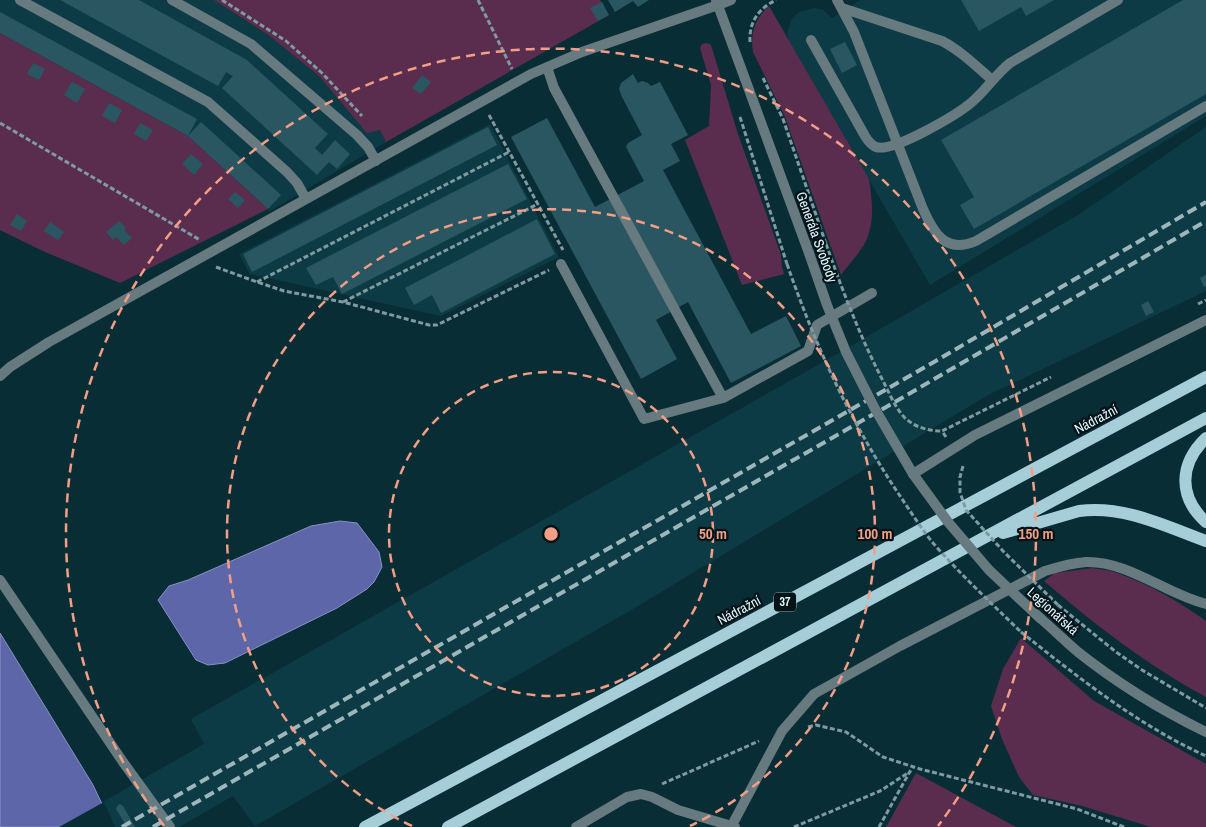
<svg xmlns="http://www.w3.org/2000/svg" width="1206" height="827" viewBox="0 0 1206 827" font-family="'Archivo Narrow',sans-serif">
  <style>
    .built { fill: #0d3b45 }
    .green { fill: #5a2d4f }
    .water { fill: #5e66aa; stroke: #8692c3 }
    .pier { fill: #092d35 }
    .building { fill: #2a5662 }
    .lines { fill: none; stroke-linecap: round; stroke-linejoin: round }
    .path { stroke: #7f9aa0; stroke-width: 3; stroke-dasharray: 5 2.5; stroke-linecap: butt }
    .service { stroke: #677a80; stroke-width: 10 }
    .minor { stroke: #677a80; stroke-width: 10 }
    .primary { stroke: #a6ced9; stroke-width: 12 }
    .rail { stroke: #9db6bc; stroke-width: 4; stroke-dasharray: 10 5; stroke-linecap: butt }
    .path-bridge { stroke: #7f9aa0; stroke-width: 3; stroke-dasharray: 5 2.5; stroke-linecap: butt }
    .minor-bridge { stroke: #677a80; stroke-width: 10 }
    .ring { fill: none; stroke: #f49e86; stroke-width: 2.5; stroke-dasharray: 9 6 }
    .labels { text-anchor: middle; stroke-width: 4.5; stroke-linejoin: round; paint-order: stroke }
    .shield { fill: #031318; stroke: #a1b3b8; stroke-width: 1 }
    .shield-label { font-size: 12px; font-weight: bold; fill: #e5f8fd }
    .street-label { font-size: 14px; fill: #e5f8fd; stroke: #031318 }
    .centre { fill: #f49e86; stroke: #031318; stroke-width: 2.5 }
    .ring-label { font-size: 15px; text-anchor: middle; font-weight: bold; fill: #f49e86; stroke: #031318; stroke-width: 4.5; stroke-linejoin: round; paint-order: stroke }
  </style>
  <rect width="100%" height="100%" fill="#092d35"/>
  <!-- built -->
  <path class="built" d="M0,0H214L267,34L319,76L367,132L380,130L386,142L270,211L188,136L0,33Z
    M860,0H1206V116L930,285L789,41L787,33L792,19L799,12L815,8L823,10L832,18Z
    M490,124L559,257L441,316L250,274L239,254Z
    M1206,127V291L988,395L638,606L255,826L233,796L179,827H59L204,744L191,719L809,370L1078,215Z"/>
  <!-- green -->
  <path class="green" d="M214,0H600L609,15L386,142L380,130L367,133L319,76L267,34Z
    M769,6L869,179C872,200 875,221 866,241C860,253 849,264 841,275L785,117L753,52C750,33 755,19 769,6Z
    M0,33L188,136L268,209L120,283L45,252L0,230Z
    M707,43L711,45L738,134L781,255L782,267L784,274L742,285L685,140L709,126L711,85L700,48L702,44Z
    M1093,568C1102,570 1112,570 1120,574C1150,585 1180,602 1206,621V697C1148,666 1094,624 1044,581L1055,573Z
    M1021,638L1094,701L1206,764V827H1151L1082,806L1033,795L1019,777L1002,739L991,706L1003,669Z
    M916,773L1016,827H886Z"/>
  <!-- water -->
  <path class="water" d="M340,521L357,523L379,552L382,567L374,582L367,589L337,608L225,663L208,665L196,660L158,600L169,586L188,580L311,526Z
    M0,633L93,785L113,827H0Z"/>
  <!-- pier -->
  <path class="pier" d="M104,802L115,827H59Z"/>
  <!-- building -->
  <path class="building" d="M60,0H139L247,60L328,134L315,148L322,155L335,140L350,154L337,169L329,162L317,175L222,88L233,76L226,72L218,86Z
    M608,0H649L638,7L633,1L615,12Z
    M961,0H1054L1026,16L1021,7L979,31Z
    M1183,0H1206V94L974,229L960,205L974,197L941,140Z
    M602,2L609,15L598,21L590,8Z
    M0,12L197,119L188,136L0,33Z
    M845,42L857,65L842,73L830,49Z
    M33,63L45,69L39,80L27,74Z
    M633,74L638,83L642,81L648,83L651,86L660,82L688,135L671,144L680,161L663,170L751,334L786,316L801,346L731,383L688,302L656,320L677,359L641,379L511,137L547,118L595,207L644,181L626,147L628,143L642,135L622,97L619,89L621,83Z
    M422,75L431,82L421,94L412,88Z
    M72,82L85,89L77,103L64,95Z
    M109,103L122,110L115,123L102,116Z
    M201,122L281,195L268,209L188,136Z
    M140,123L153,130L146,141L134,134Z
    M488,127L497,145L252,272L243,254Z
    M191,154L203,164L194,175L182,164Z
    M508,164L527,199L342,294L333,277L316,285L306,268Z
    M235,192L245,200L238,208L228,199Z
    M17,214L27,221L21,231L10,225Z
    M537,219L555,254L441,313L432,295L414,305L405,288Z
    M119,221L126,228L124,230L132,238L124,245L116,237L113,240L106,232Z
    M50,222L64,232L58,240L44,231Z
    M1206,275V286L1204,287L1200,278Z
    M1148,301L1154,312L1146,316L1141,305Z
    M120,804L123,806L135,827H127L116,809L118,805Z"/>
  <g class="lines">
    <!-- path -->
    <path class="path" d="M222,0L286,41L322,73L362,116
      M478,0L512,69
      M750,42C749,22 758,9 776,0
      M763,78L783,119L826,244
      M489,115L563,250
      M740,117L787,264
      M0,123L200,240
      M216,267L257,282L284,291L343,302L429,325H437L549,270
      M257,282L509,152
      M343,302L538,204
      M1198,304L1206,300
      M946,437L942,431L1051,377
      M1058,605L1116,652L1142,670L1206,708
      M1021,632C1079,678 1138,725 1206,756
      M808,727L816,725L846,732L883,757L920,769L1077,809L1124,827
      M662,784L759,741
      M794,827L880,791L911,771
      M879,827L913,766"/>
    <!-- service -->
    <path class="service" d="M20,0L208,102L287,172L297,183L306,199
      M172,0L251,44L357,135L368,147L376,161
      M837,0L854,32L923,209C934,234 946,254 976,241L1206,106
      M842,8L942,41C961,51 976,66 992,80
      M811,40L865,136C868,141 871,145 876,147C893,153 958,114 972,102C986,90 996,74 1010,63L1118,0
      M547,67L554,88L723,398
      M561,264L644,419L723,398L808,351L817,325L872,293
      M0,376L10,367L49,342L531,74L582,52L718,5
      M0,580L123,762L170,827
      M576,827L627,797L641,794L652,797L678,810L735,827
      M731,827L782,731L814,694L900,646L1045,571C1058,567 1072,563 1086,562C1128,561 1166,594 1206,604"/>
    <!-- minor -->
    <path class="minor" d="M716,0L809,253
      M718,5L731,0
      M913,474L975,435L1206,320
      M1040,618C1053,629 1065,641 1078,652C1117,683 1161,710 1206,732"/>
    <!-- primary -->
    <path class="primary" d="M1206,438C1179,464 1178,497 1206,522
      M1003,533L1079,511C1124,505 1165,526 1206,541
      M365,827L1206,377
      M448,827L1206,418"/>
    <!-- rail -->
    <path class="rail" d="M122,827L934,362L1206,202
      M153,827L900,399L1206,221"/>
    <!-- path-bridge -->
    <path class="path-bridge" d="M826,244C842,289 859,334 881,377C888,390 894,406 904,417C914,427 928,431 942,431
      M787,264C816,347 849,419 898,493C909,509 920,527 933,543C960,574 991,603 1021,632
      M963,466L960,477V492L966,510L1003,551L1058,605"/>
    <!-- minor-bridge -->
    <path class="minor-bridge" d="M809,253L827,305L846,352L875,409L913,474L948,522L989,570L1040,618"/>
  </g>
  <!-- distance rings -->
  <g class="ring">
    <circle cx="551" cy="534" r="162"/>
    <path d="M412 826A324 324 0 1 1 690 826"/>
    <path d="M164 826A485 485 0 1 1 938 826"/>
  </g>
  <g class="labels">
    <!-- shield labels -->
    <rect class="shield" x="774" y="592.5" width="22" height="19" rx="4"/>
    <g class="shield-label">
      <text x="785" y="606">37</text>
    </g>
    <!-- street labels -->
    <g class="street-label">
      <text transform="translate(817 237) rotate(70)" y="5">Generála Svobody</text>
      <text transform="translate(1096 419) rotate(-28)" y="5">Nádražní</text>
      <text transform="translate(739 610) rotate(-28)" y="5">Nádražní</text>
      <text transform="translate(1053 611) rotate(42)" y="5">Legionářská</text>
    </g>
  </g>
  <circle cx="551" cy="534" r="8" class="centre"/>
  <g class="ring-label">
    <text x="713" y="539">50 m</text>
    <text x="875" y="539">100 m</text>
    <text x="1036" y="539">150 m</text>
  </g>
</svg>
